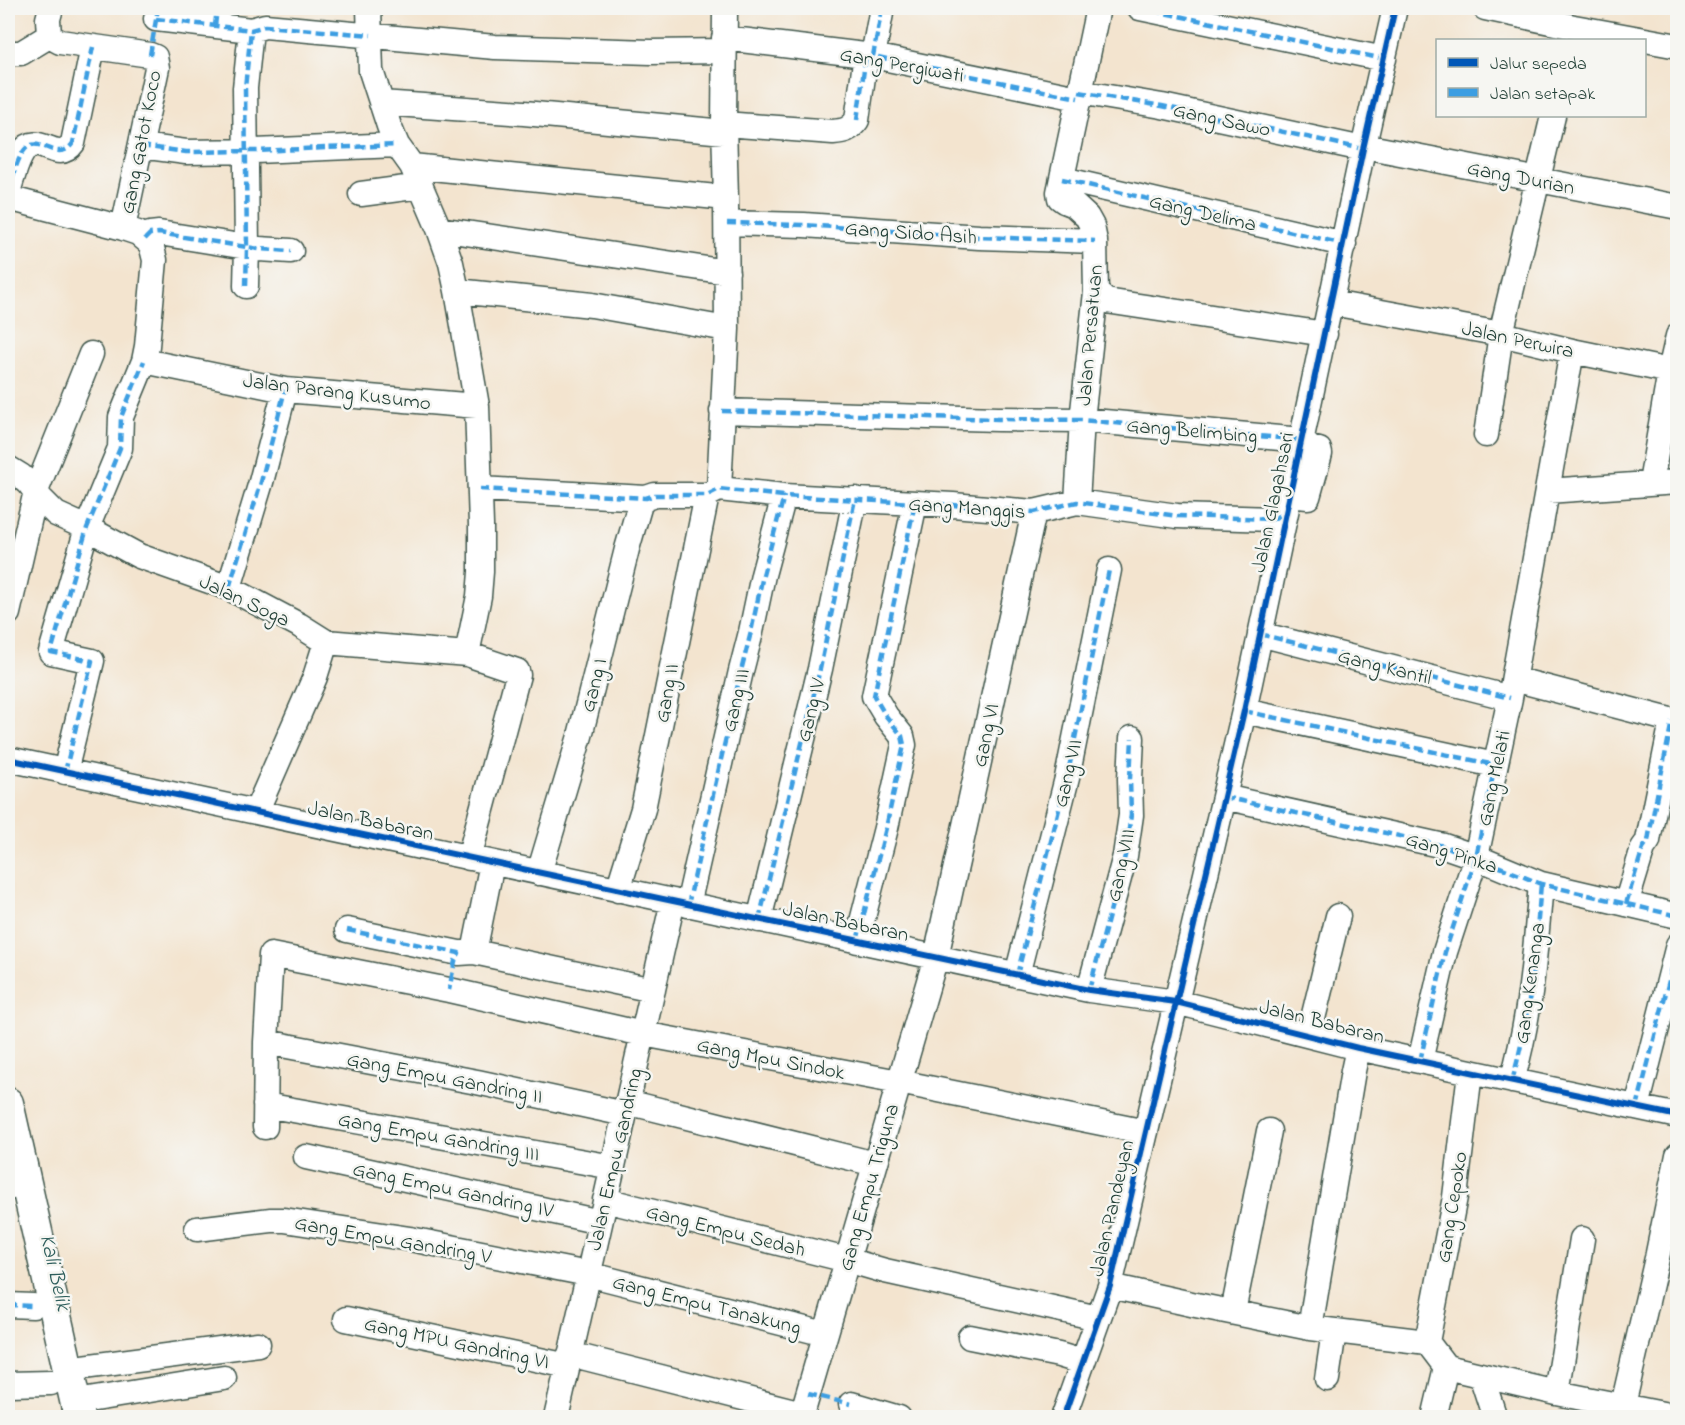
<svg xmlns="http://www.w3.org/2000/svg" width="1685" height="1425" viewBox="0 0 1685 1425" font-family="'Indie Flower',sans-serif">
  <style>
    .lines { fill: none; stroke-linecap: round; stroke-linejoin: round }
    .minor-casing { stroke: #3f564b; stroke-width: 27 }
    .major-casing { stroke: #3f564b; stroke-width: 33 }
    .minor { stroke: #fff; stroke-width: 24 }
    .major { stroke: #fff; stroke-width: 30 }
    .quiet { stroke: #3c9ee2; stroke-width: 4.5; stroke-dasharray: 9 4.5; stroke-linecap: butt }
    .cycleway-casing { stroke: #f6f6f2; stroke-width: 10 }
    .cycleway { stroke: #0057b8; stroke-width: 6 }
    .labels { text-anchor: middle; stroke-width: 5; stroke-linejoin: round; paint-order: stroke }
    .street-label { font-size: 21px; fill: #1f3d34; stroke: #f6f6f2 }
    .water-label { font-size: 22px; font-style: italic; fill: #2e5e5c; stroke: #f6f6f2 }
  </style>
  <rect width="100%" height="100%" fill="#f6f6f2"/>
  <filter id="ink" filterUnits="userSpaceOnUse"><feTurbulence type="fractalNoise" baseFrequency=".0167" numOctaves="2"/><feDisplacementMap in="SourceGraphic" scale="12" xChannelSelector="R" yChannelSelector="G"/><feConvolveMatrix kernelMatrix="1 2 1 2 8 2 1 2 1" color-interpolation-filters="sRGB"/></filter>
  <filter id="wash" filterUnits="userSpaceOnUse"><feTurbulence type="fractalNoise" baseFrequency=".008" numOctaves="4" result="noise"/><feDisplacementMap in="SourceGraphic" scale="24" xChannelSelector="R" yChannelSelector="G"/><feGaussianBlur stdDeviation="1.35" result="paint"/><feColorMatrix in="noise" values="0 0 0 0 0 0 0 0 0 0 0 0 0 0 0 0 0 1.4 0 .05"/><feComposite in="paint" operator="in"/></filter>
  <g filter="url(#wash)">
    <rect width="100%" height="100%" fill="#f3e4cf"/>
  </g>
  <g filter="url(#ink)">
    <g class="lines">
      <defs>
        <path id="minor" d="M1140,8L1384,59
          M1485,8L1574,27L1678,46
          M156,19L251,30L265,26L495,47L651,52L724,51
          M49,36L60,42L150,55L155,57L157,68L123,228
          M49,36L48,19L51,8
          M724,38L873,56L1078,98
          M8,53H21L49,36
          M873,56L882,8
          M1079,92L1162,106L1363,149
          M381,103L524,113L724,132
          M724,124L833,132C844,131 850,130 857,120L866,55
          M141,146L186,152L255,151L397,145
          M1364,146L1678,207
          M412,166L726,198
          M1062,179L1344,244
          M8,192C12,180 16,162 23,152C37,130 57,166 73,143L93,47
          M361,194L421,186
          M8,198L123,228L138,233L151,244L155,260L147,346L144,361L285,390L477,406
          M727,223L804,225L979,237L1095,241
          M439,229L727,272
          M145,239L150,234L159,233L259,249L291,251
          M246,286L247,247L245,88L251,30
          M457,291L592,305L727,329
          M1096,292L1106,301L1325,334
          M1332,303L1501,334L1572,351L1670,371L1678,336
          M722,411L998,419L1082,420L1302,440L1310,448L1319,450L1320,454L1308,497L1298,496L1292,488
          M1486,435L1501,334L1553,116
          M8,468L21,476L29,483L41,499L56,514L87,528L139,556L229,588L299,625L326,642L315,677L256,812
          M1651,483L1670,371
          M480,489L646,498L655,495H707L719,489L784,496L953,505L1034,512L1077,502L1177,516L1273,519L1286,512
          M719,489L727,329L726,198L724,124L725,8
          M1547,491L1678,482
          M1077,502L1082,420L1096,292L1095,241L1092,226L1087,217L1074,205L1064,201L1060,198L1059,192L1098,8
          M229,588L261,482L285,390
          M8,613L36,491L91,354
          M1260,634L1510,698
          M326,642L467,654L479,596L481,572V525L477,406L457,291L451,263L439,229L412,166L397,145L389,126L371,71L369,8
          M467,654L517,671L518,675L469,858
          M1514,679L1678,722
          M1244,711L1495,765
          M8,759L1089,990L1176,1002L1358,1048L1678,1116
          M65,772L92,661L51,652L87,528L120,448L121,417L144,361
          M1224,797L1444,846L1476,857L1541,884L1678,916
          M539,873L580,736L627,549L640,504L646,498
          M618,890L643,809L707,495
          M1626,904L1643,848L1648,841L1649,835L1672,721
          M688,905L741,671L751,632L763,575L784,496
          M759,920L820,669L855,499
          M347,930L459,953L474,952L492,863
          M857,941L886,828L904,745L902,736L886,716L874,696L915,503
          M474,952L653,990
          M1017,975L1067,778L1109,570
          M1089,990L1125,856L1131,815L1130,779L1132,738
          M1309,1035L1338,916
          M266,1042L477,1082L625,1114
          M1420,1061L1445,952L1476,857L1510,698L1572,351
          M1512,1081C1531,1015 1535,952 1541,884
          M627,1102L875,1164
          M265,1105L613,1167
          M1637,1107L1678,945
          M265,1127L266,1042L271,955L449,990L643,1034L899,1082L1146,1132
          M306,1157L600,1222
          M8,1188L26,1183
          M605,1200L847,1260L885,1271L1098,1318
          M197,1229L271,1220H284L410,1239L588,1274L825,1334
          M1110,1286L1196,1305L1310,1328L1427,1342L1446,1367L1434,1418
          M8,1305L33,1306
          M1233,1312L1269,1131
          M346,1319L568,1366
          M1310,1328L1353,1071L1358,1048
          M970,1337L1059,1355L1082,1362
          M1427,1342L1455,1197L1470,1072
          M570,1354L802,1413
          M1446,1367L1557,1393L1678,1417
          M68,1369L258,1344
          M1481,1375L1495,1418
          M1327,1379L1334,1331
          M8,1384L51,1383
          M1557,1393L1582,1239
          M76,1402L224,1378
          M851,1404L899,1418
          M556,1418L673,901
          M801,1418L936,957L1034,512
          M1063,1418L1110,1286L1244,711L1363,149L1395,8
          M1620,1418L1657,1258L1678,1155"/>
        <path id="major" d="M8,1103L79,1418"/>
      </defs>
      <!-- minor casing -->
      <use href="#minor" class="minor-casing"/>
      <!-- major casing -->
      <use href="#major" class="major-casing"/>
      <!-- minor -->
      <use href="#minor" class="minor"/>
      <!-- major -->
      <use href="#major" class="major"/>
      <!-- quiet -->
      <path class="quiet" d="M882,8L873,56L1078,98
        M1140,8L1384,59
        M156,19L251,30L265,26L371,35
        M215,26L217,8
        M150,55L158,8
        M1079,92L1162,106L1363,149
        M857,120L866,55
        M141,146L186,152L255,151L397,145
        M1062,179L1344,244
        M8,192C12,180 16,162 23,152C37,130 57,166 73,143L93,47
        M727,223L804,225L979,237L1095,241
        M145,239L150,234L159,233L259,249L291,251
        M246,286L247,247L245,88L251,30
        M722,411L998,419L1082,420L1302,440
        M480,489L646,498L655,495H707L719,489L784,496L953,505L1034,512L1077,502L1177,516L1273,519L1286,512
        M229,588L261,482L285,390
        M1260,634L1510,698
        M1244,711L1495,765L1476,857L1445,952L1420,1061
        M65,772L92,661L51,652L87,528L120,448L121,417L144,361
        M1224,797L1444,846L1476,857L1541,884L1678,916
        M1626,904L1643,848L1648,841L1649,835L1672,721
        M688,905L741,671L751,632L763,575L784,496
        M759,920L820,669L855,499
        M347,930L459,953L455,961L449,990
        M857,941L886,828L904,745L902,736L886,716L874,696L915,503
        M1017,975L1067,778L1109,570
        M1089,990L1125,856L1131,815L1130,779L1132,738
        M1512,1081C1531,1015 1535,952 1541,884
        M1637,1107L1678,945
        M8,1305L33,1306
        M808,1394L851,1404"/>
      <defs>
        <path id="cycleway" d="M8,759L1089,990L1176,1002L1358,1048L1678,1116
          M1063,1418L1110,1286L1244,711L1363,149L1395,8"/>
      </defs>
      <!-- cycleway casing -->
      <use href="#cycleway" class="cycleway-casing"/>
      <!-- cycleway -->
      <use href="#cycleway" class="cycleway"/>
    </g>
  </g>
  <g class="labels">
    <!-- street labels -->
    <g class="street-label">
      <text transform="translate(902 64) rotate(10)" y="7">Gang Pergiwati</text>
      <text transform="translate(1222 119) rotate(12)" y="7">Gang Sawo</text>
      <text transform="translate(140 142) rotate(-79)" y="7">Gang Gatot Koco</text>
      <text transform="translate(1521 177) rotate(11)" y="7">Gang Durian</text>
      <text transform="translate(1203 212) rotate(13)" y="7">Gang Delima</text>
      <text transform="translate(911 232) rotate(4)" y="7">Gang Sido Asih</text>
      <text transform="translate(1089 335) rotate(-85)" y="7">Jalan Persatuan</text>
      <text transform="translate(1518 339) rotate(12)" y="7">Jalan Perwira</text>
      <text transform="translate(337 391) rotate(7)" y="7">Jalan Parang Kusumo</text>
      <text transform="translate(1192 430) rotate(5)" y="7">Gang Belimbing</text>
      <text transform="translate(1272 502) rotate(-78)" y="7">Jalan Glagahsari</text>
      <text transform="translate(967 507) rotate(4)" y="7">Gang Manggis</text>
      <text transform="translate(245 600) rotate(25)" y="7">Jalan Soga</text>
      <text transform="translate(1385 666) rotate(14)" y="7">Gang Kantil</text>
      <text transform="translate(593 685) rotate(-76)" y="7">Gang I</text>
      <text transform="translate(666 693) rotate(-80)" y="7">Gang II</text>
      <text transform="translate(735 700) rotate(-77)" y="7">Gang III</text>
      <text transform="translate(810 710) rotate(-76)" y="7">Gang IV</text>
      <text transform="translate(985 735) rotate(-78)" y="7">Gang VI</text>
      <text transform="translate(1067 773) rotate(-77)" y="7">Gang VII</text>
      <text transform="translate(1493 778) rotate(-78)" y="7">Gang Melati</text>
      <text transform="translate(371 820) rotate(12)" y="7">Jalan Babaran</text>
      <text transform="translate(1452 852) rotate(18)" y="7">Gang Pinka</text>
      <text transform="translate(1120 865) rotate(-78)" y="7">Gang VIII</text>
      <text transform="translate(846 921) rotate(12)" y="7">Jalan Babaran</text>
      <text transform="translate(1529 983) rotate(-82)" y="7">Gang Kenanga</text>
      <text transform="translate(1322 1021) rotate(14)" y="7">Jalan Babaran</text>
      <text transform="translate(771 1058) rotate(11)" y="7">Gang Mpu Sindok</text>
      <text transform="translate(445 1077) rotate(11)" y="7">Gang Empu Gandring II</text>
      <text transform="translate(439 1136) rotate(10)" y="7">Gang Empu Gandring III</text>
      <text transform="translate(614 1159) rotate(-77)" y="7">Jalan Empu Gandring</text>
      <text transform="translate(868 1187) rotate(-74)" y="7">Gang Empu Triguna</text>
      <text transform="translate(453 1189) rotate(12)" y="7">Gang Empu Gandring IV</text>
      <text transform="translate(1451 1207) rotate(-81)" y="7">Gang Cepoko</text>
      <text transform="translate(1111 1208) rotate(-77)" y="7">Jalan Pandeyan</text>
      <text transform="translate(726 1230) rotate(14)" y="7">Gang Empu Sedah</text>
      <text transform="translate(393 1239) rotate(10)" y="7">Gang Empu Gandring V</text>
      <text transform="translate(707 1304) rotate(14)" y="7">Gang Empu Tanakung</text>
      <text transform="translate(457 1342) rotate(12)" y="7">Gang MPU Gandring VI</text>
    </g>
    <!-- water labels -->
    <g class="water-label">
      <text transform="translate(57 1272) rotate(77)" y="8">Kali Belik</text>
    </g>
  </g>
  <!-- margin -->
  <rect width="1685" height="1425" fill="none" stroke="#f6f6f2" stroke-width="30"/>
  <!-- legend -->
  <rect x="1436" y="39" width="210" height="78" fill="#f6f6f2" stroke="#a0aca6" stroke-width="1.5"/>
  <rect x="1448" y="58" width="30" height="9" fill="#0057b8" stroke="#a0aca6" stroke-width="1.5"/>
  <text x="1490" y="69" font-size="18" fill="#1f3d34">Jalur sepeda</text>
  <rect x="1448" y="88" width="30" height="9" fill="#3c9ee2" stroke="#a0aca6" stroke-width="1.5"/>
  <text x="1490" y="99" font-size="18" fill="#1f3d34">Jalan setapak</text>
</svg>
